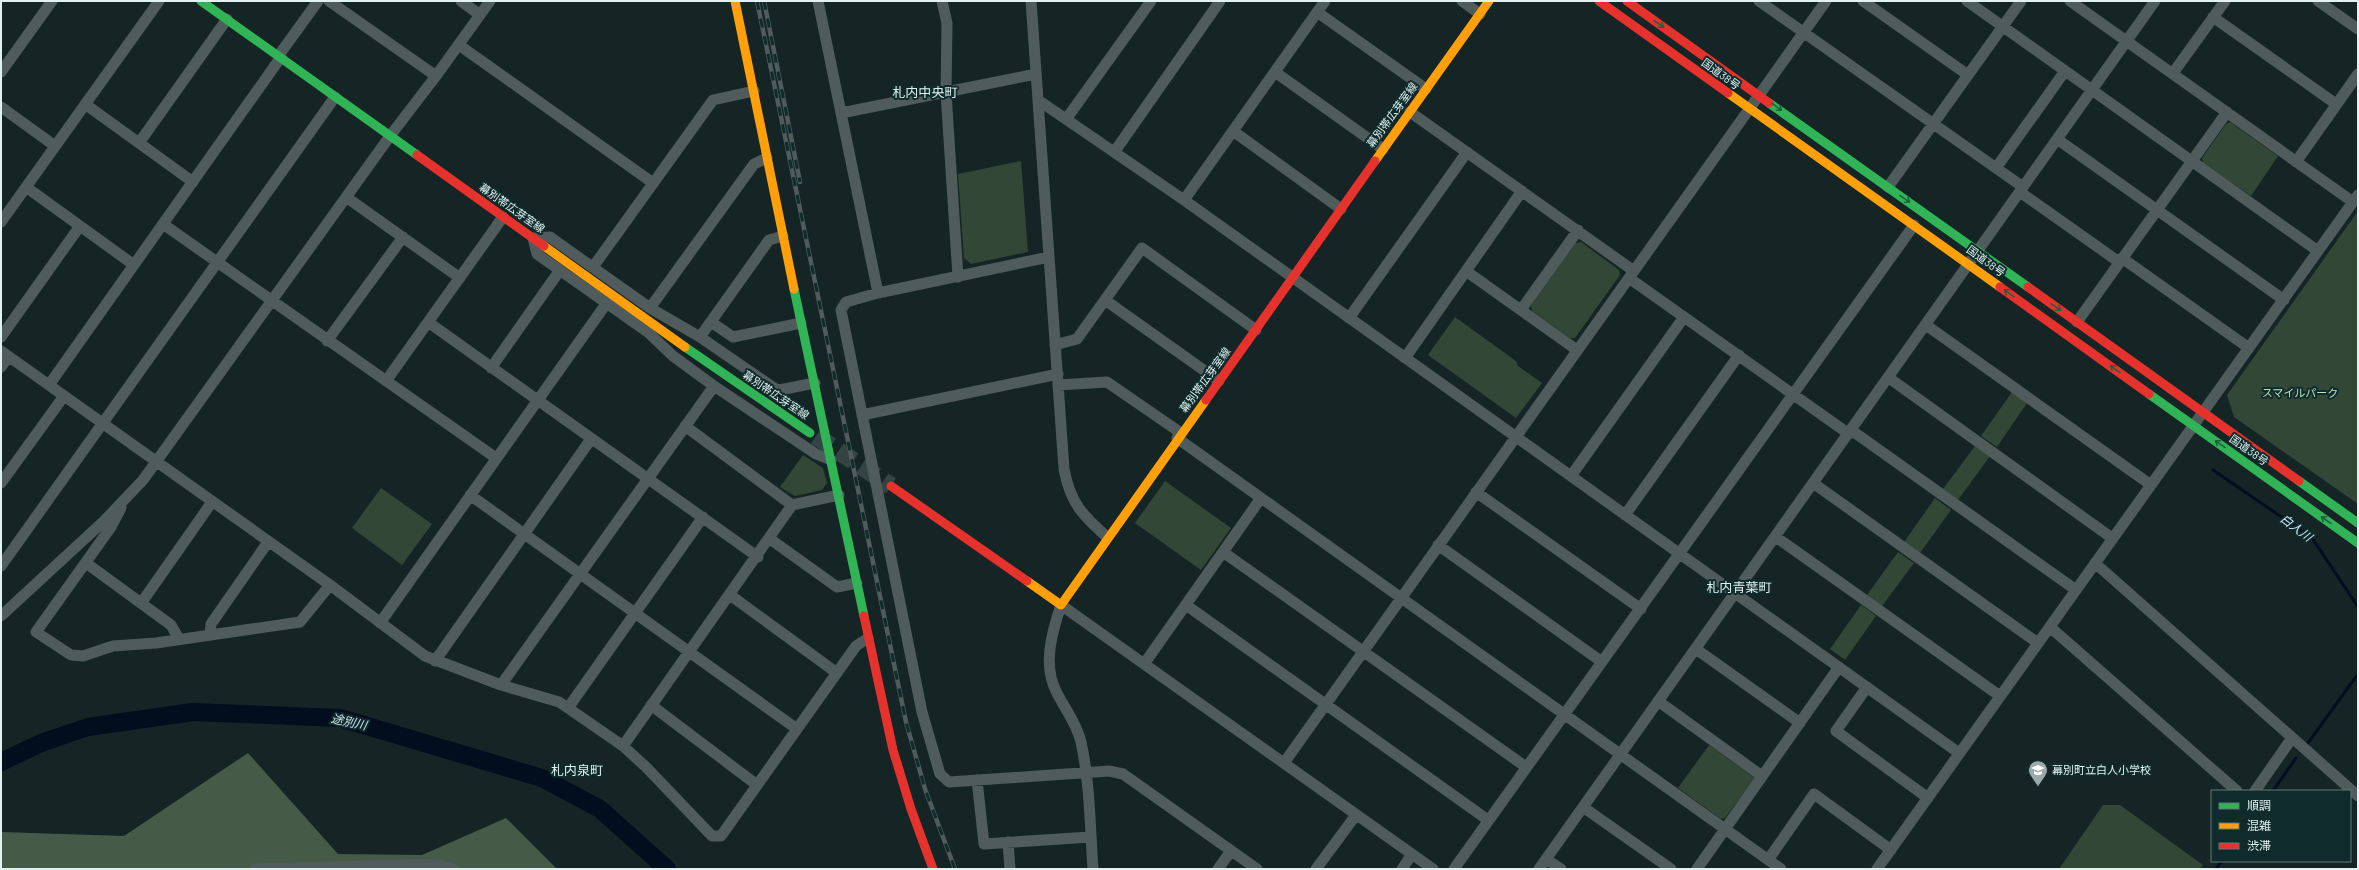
<svg xmlns="http://www.w3.org/2000/svg" width="2359" height="870" viewBox="0 0 2359 870" font-family="Barlow,'Noto Sans JP',sans-serif">
  <style>
    .green { fill: #324735 }
    .forest { fill: #455b47 }
    .lines { fill: none; stroke-linecap: round; stroke-linejoin: round }
    .stream { stroke: #020e1e; stroke-width: 3 }
    .river { stroke: #020e1e; stroke-width: 18 }
    .primary-tunnel { stroke: #344444; stroke-width: 18; stroke-dasharray: 18 9; stroke-linecap: butt }
    .street { stroke: #505b5b; stroke-width: 11 }
    .fast { stroke: #30b455; stroke-width: 9 }
    .slow { stroke: #ff9f0a; stroke-width: 9 }
    .jam { stroke: #e5322d; stroke-width: 9 }
    .rail-casing { stroke: #505b5b; stroke-width: 4.5 }
    .rail { stroke: #0f2b2b; stroke-width: 3; stroke-dasharray: 9; stroke-linecap: butt }
    .oneway { stroke: #1c623c }
    .labels { text-anchor: middle; stroke-width: 4; stroke-linejoin: round; paint-order: stroke }
    .street-label { font-size: 11px; fill: #e2f2f1; stroke: #0f2b2b }
    .park-label { font-size: 11px; fill: #b7e4b8; stroke: #0f2b2b }
    .poi-label { font-size: 11px; fill: #e2f2f1; stroke: #0f2b2b; text-anchor: start }
    .water-label { font-size: 12px; font-style: italic; fill: #d3e6f7; stroke: #0f2b2b }
    .quarter-label { font-size: 13px; fill: #e2f2f1; stroke: #0f2b2b }
  </style>
  <rect width="100%" height="100%" fill="#152525"/>
  <!-- green -->
  <path class="green" d="M2230,122L2278,156L2251,196L2203,163L2202,158L2226,124Z
    M1021,161L1028,252L971,264L964,258L958,174Z
    M2358,211V504L2234,417L2227,395Z
    M1581,242L1619,270L1620,275L1575,338H1570L1532,311L1531,306L1575,243Z
    M1455,317L1516,361L1518,366L1542,383L1516,418L1428,355Z
    M2012,392L2027,403L1997,447L1981,436Z
    M1975,446L1990,456L1958,500L1943,489Z
    M803,455L823,468L827,483L822,490L795,496L780,487Z
    M1165,481L1231,528L1201,570L1135,523Z
    M381,488L432,524L402,565L352,528Z
    M1935,498L1951,510L1920,553L1904,542Z
    M1898,552L1914,563L1882,606L1867,595Z
    M1861,605L1876,616L1845,660L1830,649Z
    M1709,745L1755,778L1725,818L1721,819L1678,788Z
    M2103,805H2120L2203,865L2200,869H2059Z"/>
  <!-- forest -->
  <path class="forest" d="M248,753L338,854L422,855L506,818L557,869H1V832L124,836Z"/>
  <g class="lines">
    <!-- stream -->
    <path class="stream" d="M2213,470L2312,538L2358,607
      M2308,743L2358,674
      M2273,791L2296,758
      M2216,869L2222,861"/>
    <!-- river -->
    <path class="river" d="M1,762L41,743L88,727L193,712L340,718L542,778L600,809L667,869"/>
    <!-- primary-tunnel -->
    <path class="primary-tunnel" d="M816,436L891,486"/>
    <!-- street -->
    <path class="street" d="M329,1L436,76
      M461,1L480,15
      M818,1L878,293
      M942,1L947,23L946,93L958,277
      M1031,1L1064,469C1070,502 1082,515 1107,537
      M1462,1L1480,14
      M1759,1L2023,187
      M1863,1L1968,75
      M1967,1L2318,251
      M2070,1L2353,202
      M2318,1L2358,29
      M1317,12L1426,89
      M2213,17L2336,104
      M459,45L653,183
      M279,55L318,1
      M1,72L52,1
      M1275,72L1383,149
      M2173,73L2225,1
      M1038,100L1184,200L1959,753
      M85,104L193,182
      M1,107L55,146
      M1410,112L1634,271
      M841,113L1036,74
      M1067,118L1151,1
      M1233,131L1341,209
      M2057,139L2284,300
      M139,143L227,19
      M1115,151L1220,1
      M2296,162L2358,74
      M1996,168L2065,71
      M26,187L134,265
      M1888,187L2021,1
      M2020,192L2119,262
      M346,197L460,278
      M1184,200L1325,1
      M1,222L159,1
      M163,224L496,458
      M1049,257L878,293L846,302L841,310L922,712L940,774L949,782L1109,771L1123,774L1257,869
      M2122,258L2249,348
      M593,267L713,100L754,91
      M1466,271L1577,350
      M1629,278L1849,434
      M1105,300L1219,381
      M650,308L754,164L767,158
      M1521,310L1578,230
      M1349,318L1467,152
      M428,322L758,557
      M711,322L733,337L801,323
      M2077,322L2227,112
      M1926,325L2151,485
      M1,337L80,226
      M700,337L769,240L783,236
      M327,341L403,237
      M1055,345L1077,339L1142,248L1256,330
      M1,351L330,585L425,656L501,685L559,702L568,708L623,746L646,767L712,836H721L856,646L868,638
      M1405,358L1522,191
      M1,367L8,357
      M491,368L560,270
      M1889,378L2112,538
      M386,381L503,217
      M815,383L779,390L774,388L700,337L650,308L550,237L533,238L537,254L649,333L673,356L714,386L816,454L831,460
      M49,385L281,57
      M1058,385L1107,382L1181,433
      M862,415L1058,374
      M685,426L792,505
      M1851,430L2076,590
      M1177,438L1781,869
      M1571,476L1684,317
      M1,483L64,396
      M1813,483L2038,643
      M1476,492L1641,609
      M470,495L797,729
      M121,508L111,527L36,632L71,655L83,656L113,646L156,643L300,622L330,585
      M1625,515L1739,355
      M1776,537L2000,696
      M770,539L837,587L857,583
      M1438,545L1602,662
      M1223,552L1526,767
      M86,563L171,625L179,639
      M2095,563L2358,796
      M1,566L335,97
      M730,595L837,673
      M142,602L212,502
      M1186,605L1488,820
      M1,616L104,521L143,480L390,136L436,76L490,1
      M380,623L606,304
      M2050,627L2237,791
      M210,635L211,624L268,542
      M1696,649L1800,723
      M435,661L591,439
      M1144,664L1261,498
      M501,685L714,386
      M1867,687L1836,731L1928,798
      M1658,701L1762,776
      M651,705L757,785
      M568,708L703,517
      M623,746L792,505L839,495
      M1284,763L1826,1
      M977,780L984,844L1090,837
      M2255,791L2292,738
      M1583,807L1671,869
      M1008,842L1010,869
      M1546,859L1561,869
      M1768,860L1814,794L1891,850
      M255,869L435,864L453,869
      M1093,869C1090,827 1090,783 1081,742C1077,724 1065,709 1057,693C1042,666 1052,632 1061,605L1433,869
      M1218,869L1231,851
      M1316,869L1356,815
      M1402,869L1412,854
      M1454,869L1914,225
      M1539,869L2155,1
      M1697,869L1839,667
      M1877,869L2358,195"/>
    <!-- fast -->
    <path class="fast" d="M201,1L417,155
      M1769,103L2028,287
      M794,289L864,616
      M685,347L810,433
      M2149,394L2358,543
      M2299,481L2358,523"/>
    <!-- slow -->
    <path class="slow" d="M735,1L794,289
      M1728,93L2000,287
      M1375,161L1489,1
      M544,246L685,347
      M1027,581L1061,605L1206,400"/>
    <!-- jam -->
    <path class="jam" d="M1599,1L1728,93
      M1627,1L1769,103
      M417,155L544,246
      M2000,287L2149,394
      M2028,287L2299,481
      M1206,400L1375,161
      M891,486L1027,581
      M864,616L893,750L911,809L933,869"/>
    <defs>
      <path id="rail" d="M757,1L906,722L925,789L955,869
        M764,1L800,182"/>
    </defs>
    <!-- rail casing -->
    <use href="#rail" class="rail-casing"/>
    <!-- rail -->
    <use href="#rail" class="rail"/>
  </g>
  <!-- one-way arrows -->
  <defs><path id="oneway-shaft" d="M-6 0H5M1.5-3L5.5 0L1.5 3" fill="none" stroke-width="1.6" stroke-linecap="round" stroke-linejoin="round"/></defs>
  <g class="oneway">
    <use href="#oneway-shaft" transform="translate(1659 24) rotate(35)"/>
    <use href="#oneway-shaft" transform="translate(1777 107) rotate(36)"/>
    <use href="#oneway-shaft" transform="translate(1905 199) rotate(34)"/>
    <use href="#oneway-shaft" transform="translate(2009 293) rotate(-144)"/>
    <use href="#oneway-shaft" transform="translate(2056 307) rotate(35)"/>
    <use href="#oneway-shaft" transform="translate(2115 369) rotate(-144)"/>
    <use href="#oneway-shaft" transform="translate(2220 444) rotate(-145)"/>
    <use href="#oneway-shaft" transform="translate(2326 520) rotate(-145)"/>
  </g>
  <!-- icons -->
  <defs>
    <symbol id="school-pin" viewBox="-11 -11 22 30"><path d="M0 17L-7.5 6A9.5 9.5 0 1 1 7.5 6Z" fill="#9aaaaa" stroke="#0f2b2b"/><path d="M0-5L7-2L0 1L-7-2ZM-4 1L0 2.5L4 1V4Q0 6-4 4Z" fill="#fff"/></symbol>
  </defs>
  <g fill-rule="evenodd">
    <use href="#school-pin" x="2027" y="759" width="22" height="30"/>
  </g>
  <g class="labels">
    <!-- street labels -->
    <g class="street-label">
      <text transform="translate(1721 74) rotate(36)" y="4">国道38号</text>
      <text transform="translate(1392 115) rotate(-54)" y="4">幕別帯広芽室線</text>
      <text transform="translate(512 208) rotate(35)" y="4">幕別帯広芽室線</text>
      <text transform="translate(1986 261) rotate(36)" y="4">国道38号</text>
      <text transform="translate(1205 380) rotate(-54)" y="4">幕別帯広芽室線</text>
      <text transform="translate(776 395) rotate(34)" y="4">幕別帯広芽室線</text>
      <text transform="translate(2249 450) rotate(35)" y="4">国道38号</text>
    </g>
    <!-- park labels -->
    <g class="park-label">
      <text x="2300" y="397">スマイルパーク</text>
    </g>
    <!-- poi labels -->
    <g class="poi-label">
      <text x="2052" y="774">幕別町立白人小学校</text>
    </g>
    <!-- water labels -->
    <g class="water-label">
      <text transform="translate(2296 528) rotate(37)" y="4">白人川</text>
      <text transform="translate(349 722) rotate(12)" y="4">途別川</text>
    </g>
    <!-- quarter labels -->
    <g class="quarter-label">
      <text x="925" y="97">札内中央町</text>
      <text x="1739" y="592">札内青葉町</text>
      <text x="577" y="775">札内泉町</text>
    </g>
  </g>
  <!-- border -->
  <rect width="2359" height="870" fill="none" stroke="#e2f2f1" stroke-width="4"/>
  <!-- legend -->
  <rect x="2211" y="790" width="140" height="72" fill="#0f2b2b" stroke="#637b7a"/>
  <rect x="2219" y="803" width="20" height="6" fill="#30b455" stroke="#637b7a"/>
  <text x="2247" y="810" font-size="12" fill="#e2f2f1">順調</text>
  <rect x="2219" y="823" width="20" height="6" fill="#ff9f0a" stroke="#637b7a"/>
  <text x="2247" y="830" font-size="12" fill="#e2f2f1">混雑</text>
  <rect x="2219" y="843" width="20" height="6" fill="#e5322d" stroke="#637b7a"/>
  <text x="2247" y="850" font-size="12" fill="#e2f2f1">渋滞</text>
</svg>
